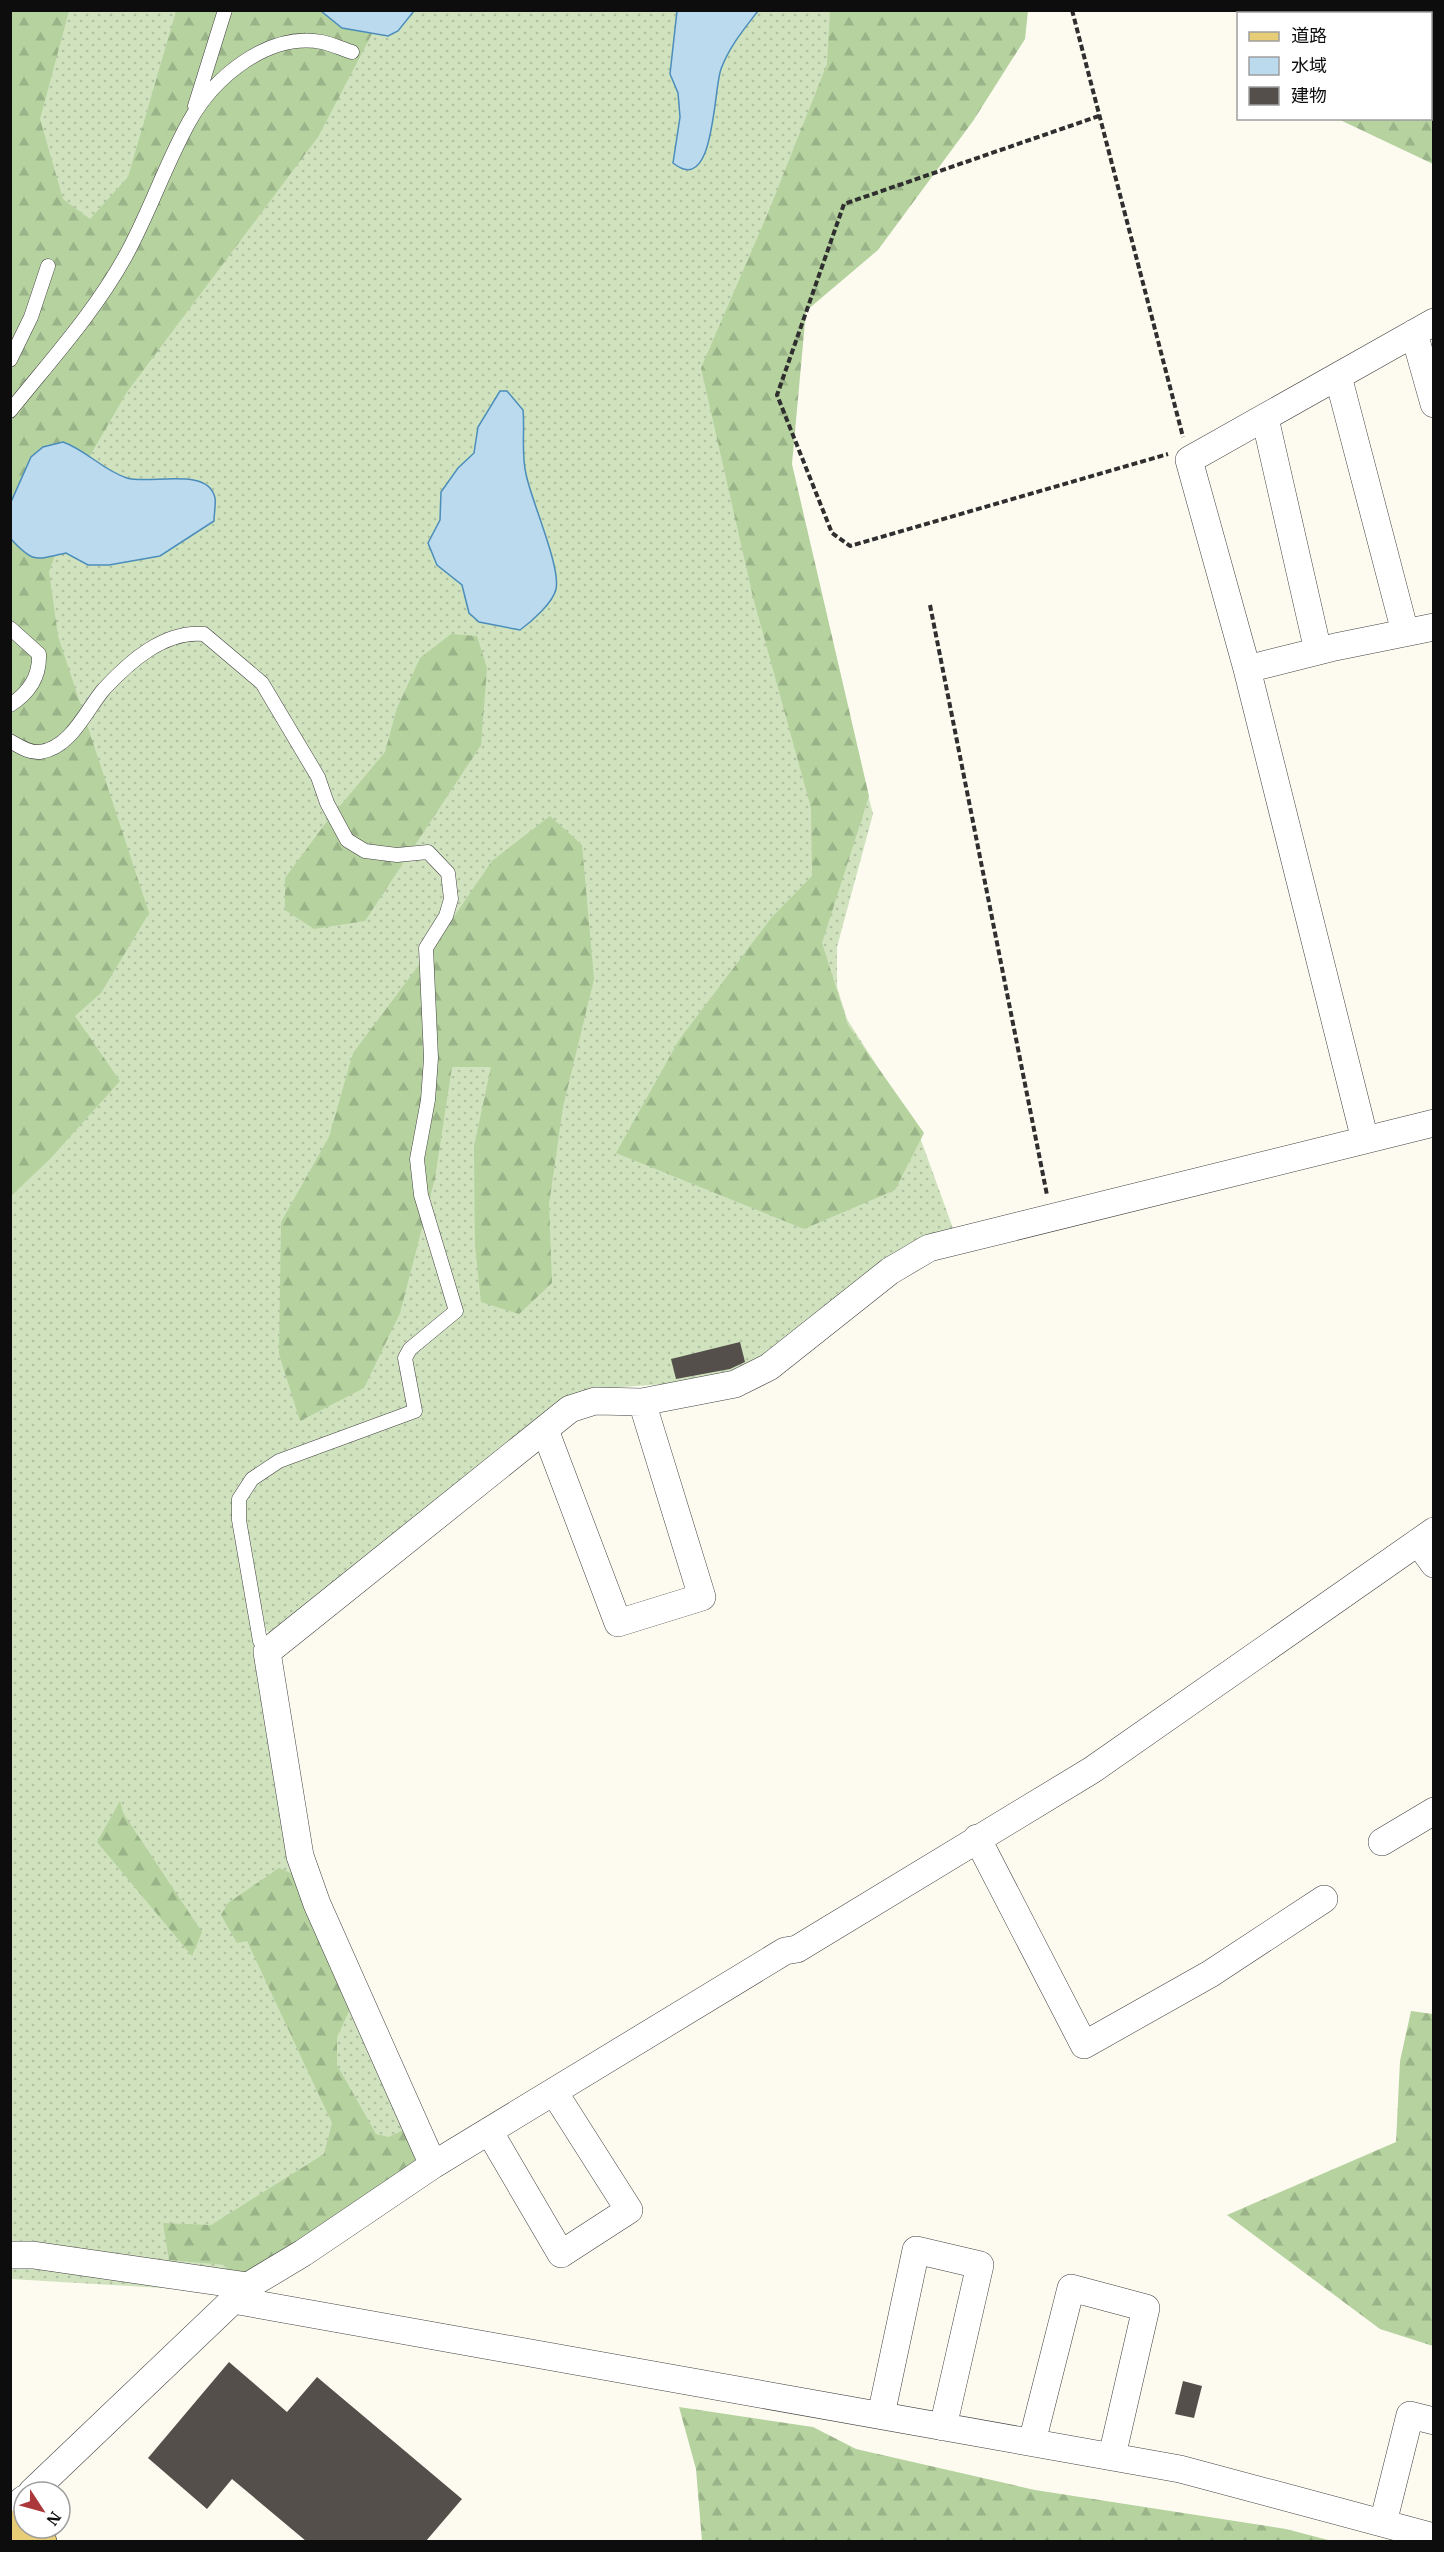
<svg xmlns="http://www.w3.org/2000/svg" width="1444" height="2552" viewBox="0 0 1444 2552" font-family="'IBM Plex Serif','Noto Sans JP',serif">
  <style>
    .grass { fill: url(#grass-dots) }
    .forest { fill: url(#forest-firs) }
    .water { fill: #bbdaee; stroke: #4b8dbb; stroke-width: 1.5 }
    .building { fill: #554f4b }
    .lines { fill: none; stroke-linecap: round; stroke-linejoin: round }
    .lane-casing { stroke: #404040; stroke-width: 15 }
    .street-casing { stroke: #404040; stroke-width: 28 }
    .primary-casing { stroke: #1e1e1e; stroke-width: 34 }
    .path { stroke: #2f2f2f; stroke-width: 4; stroke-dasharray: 6 3; stroke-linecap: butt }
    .lane { stroke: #fff; stroke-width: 14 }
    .street { stroke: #fff; stroke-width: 27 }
    .primary { stroke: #e7cd76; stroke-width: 33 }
  </style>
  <defs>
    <pattern id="grass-dots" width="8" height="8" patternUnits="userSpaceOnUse" patternTransform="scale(1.5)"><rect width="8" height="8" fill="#d0e3be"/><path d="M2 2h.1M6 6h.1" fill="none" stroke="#b1c2a2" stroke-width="1.8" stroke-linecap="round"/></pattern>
    <pattern id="forest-firs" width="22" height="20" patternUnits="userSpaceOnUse" patternTransform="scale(1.5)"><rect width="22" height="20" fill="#b5d29f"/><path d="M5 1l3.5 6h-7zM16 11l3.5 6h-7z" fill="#9ab388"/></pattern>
  </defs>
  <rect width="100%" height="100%" fill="#fdfbf0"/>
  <!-- grass -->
  <path class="grass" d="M10,11H840L777,443L873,814L837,947V987L847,1019L917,1129L954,1231L805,1343L720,1380L595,1389L269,1634L246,1598L293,1874L417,2151L213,2291L11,2279Z"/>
  <!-- forest -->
  <path class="forest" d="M11,11H69L40,119L63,199L90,219L128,177L176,11H384L318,137L127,392L91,454L49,572L58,636L149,913L101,993L75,1016L120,1081L50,1159L11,1196Z
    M830,11H1028L1025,39L973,121L878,250L806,311L792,464L869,796L822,943L848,1025L924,1133L895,1190L804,1229L616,1153L679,1040L772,917L812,876L811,808L753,597L701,368L768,213L827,64Z
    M1431,21L1434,23L1433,164L1338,119L1430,118Z
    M451,634L477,636L487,668L481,745L365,921L314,929L285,910V878L325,824L385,752L397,708L420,658Z
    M550,816L582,845L594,979L563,1107L549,1204L552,1283L519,1314L481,1302L475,1245L474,1146L491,1067H452L435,1178L400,1313L364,1388L300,1421L279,1354L281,1222L329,1137L353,1053L440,937L492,861Z
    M120,1801L123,1813L202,1932L192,1956L97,1842Z
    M279,1868L293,1874L352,2005L337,2037V2065L376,2134L389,2137L407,2128L417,2161L258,2271L224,2286L226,2265L169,2260L163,2223L211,2225L324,2154L332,2123L247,1941L237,1943L221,1915L228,1903Z
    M1411,2011L1433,2014V2346L1380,2329L1227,2215L1396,2142L1400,2061Z
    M679,2407L813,2427L856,2449L1035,2490L1286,2529L1332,2541H702L696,2469Z"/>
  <!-- water -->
  <path class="water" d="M321,11H414L398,31L388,36L342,28Z
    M677,11H758C744,29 729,47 721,69C713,91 715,197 673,163L680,117L678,93L670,74Z
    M500,391H507L523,410C525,431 521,453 526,474C531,500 561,567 556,589C553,603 531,622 520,630L479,622L469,613L462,585L437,565L428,543L440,520L441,492L458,468L474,453L478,427Z
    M63,442C86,450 104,471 127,478C149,485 209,466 215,498C216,504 214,514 214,521L160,556L109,565H88L66,553C35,560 33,563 11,539V502L31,457L43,447Z"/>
  <!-- building -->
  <path class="building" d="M740,1342L745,1362L730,1369L676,1379L671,1359Z
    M229,2362L287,2412L317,2377L462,2499L426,2541H306L232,2479L207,2509L148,2458Z
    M1183,2381L1202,2386L1194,2418L1175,2414Z"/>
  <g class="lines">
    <defs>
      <path id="lane" d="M195,106L225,10
        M10,360L31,317L48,266
        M10,411C50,361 94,313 125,257C149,214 165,165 189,122C214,77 268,32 322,42C332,44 342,49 352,52
        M10,628L39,654C40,676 29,693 10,705
        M10,741C19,746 29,753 40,752C71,748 86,710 104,689C130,661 165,630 204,634L262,683L318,777L327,803L347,840L365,851L397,855L428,852L448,873L451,899L446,916L426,948L431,1058L428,1100L417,1159L421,1195L456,1311L410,1349L405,1358L415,1411L279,1461L252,1479L239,1499V1520L260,1641L267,1652"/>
      <path id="street" d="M1414,333L1434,404
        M1338,376L1405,632
        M1265,418L1318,651
        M1247,669L1335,647L1434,627
        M1365,1140L1247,669L1189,460L1434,322
        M545,1430L618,1623L702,1597L642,1402
        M1418,1542L1434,1564
        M977,1838L1084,2045L1210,1974L1324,1899
        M1382,1842L1434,1811
        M489,2131L561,2254L629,2210L554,2092
        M433,2165L317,1904L300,1856L267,1652L570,1409L595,1401L642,1402L735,1384L769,1367L890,1271L929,1248L1434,1123
        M10,2255H33L248,2286
        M233,2300L1180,2469L1434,2537
        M881,2415L916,2250L980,2265L943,2427
        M1032,2442L1071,2288L1146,2308L1112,2456
        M32,2492L248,2286L303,2253L433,2165L785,1951L797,1949L1092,1770L1434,1531
        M10,2511L24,2499
        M1383,2523L1410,2415L1434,2421"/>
      <path id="primary" d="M10,2527L40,2542"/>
    </defs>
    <!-- lane casing -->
    <use href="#lane" class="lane-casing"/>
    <!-- street casing -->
    <use href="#street" class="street-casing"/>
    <!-- primary casing -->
    <use href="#primary" class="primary-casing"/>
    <!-- path -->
    <path class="path" d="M1072,10L1183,437
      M1099,116L844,204L777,395L832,533L850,546L1168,454
      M930,605L1047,1195"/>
    <!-- lane -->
    <use href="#lane" class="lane"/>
    <!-- street -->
    <use href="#street" class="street"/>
    <!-- primary -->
    <use href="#primary" class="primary"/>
  </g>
  <!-- border -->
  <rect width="1444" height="2552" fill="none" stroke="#0d0d0d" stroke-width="24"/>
  <!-- legend -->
  <rect x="1237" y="12" width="195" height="108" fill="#ffffff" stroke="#9e9e9e" stroke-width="1.5"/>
  <rect x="1249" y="32" width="30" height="9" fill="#e7cd76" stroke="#9e9e9e" stroke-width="1.5"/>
  <text x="1291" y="42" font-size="18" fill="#0d0d0d">道路</text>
  <rect x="1249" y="57" width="30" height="18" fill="#bbdaee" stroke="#9e9e9e" stroke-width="1.5"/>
  <text x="1291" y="72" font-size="18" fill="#0d0d0d">水域</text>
  <rect x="1249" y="87" width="30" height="18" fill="#554f4b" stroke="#9e9e9e" stroke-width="1.5"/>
  <text x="1291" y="102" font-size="18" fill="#0d0d0d">建物</text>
  <!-- north arrow -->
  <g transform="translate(42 2510) rotate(126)"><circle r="28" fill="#ffffff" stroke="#9e9e9e" stroke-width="1.5"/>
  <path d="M0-4.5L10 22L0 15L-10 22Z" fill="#ab383b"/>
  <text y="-9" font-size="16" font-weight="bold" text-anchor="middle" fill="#0d0d0d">N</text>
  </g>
</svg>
